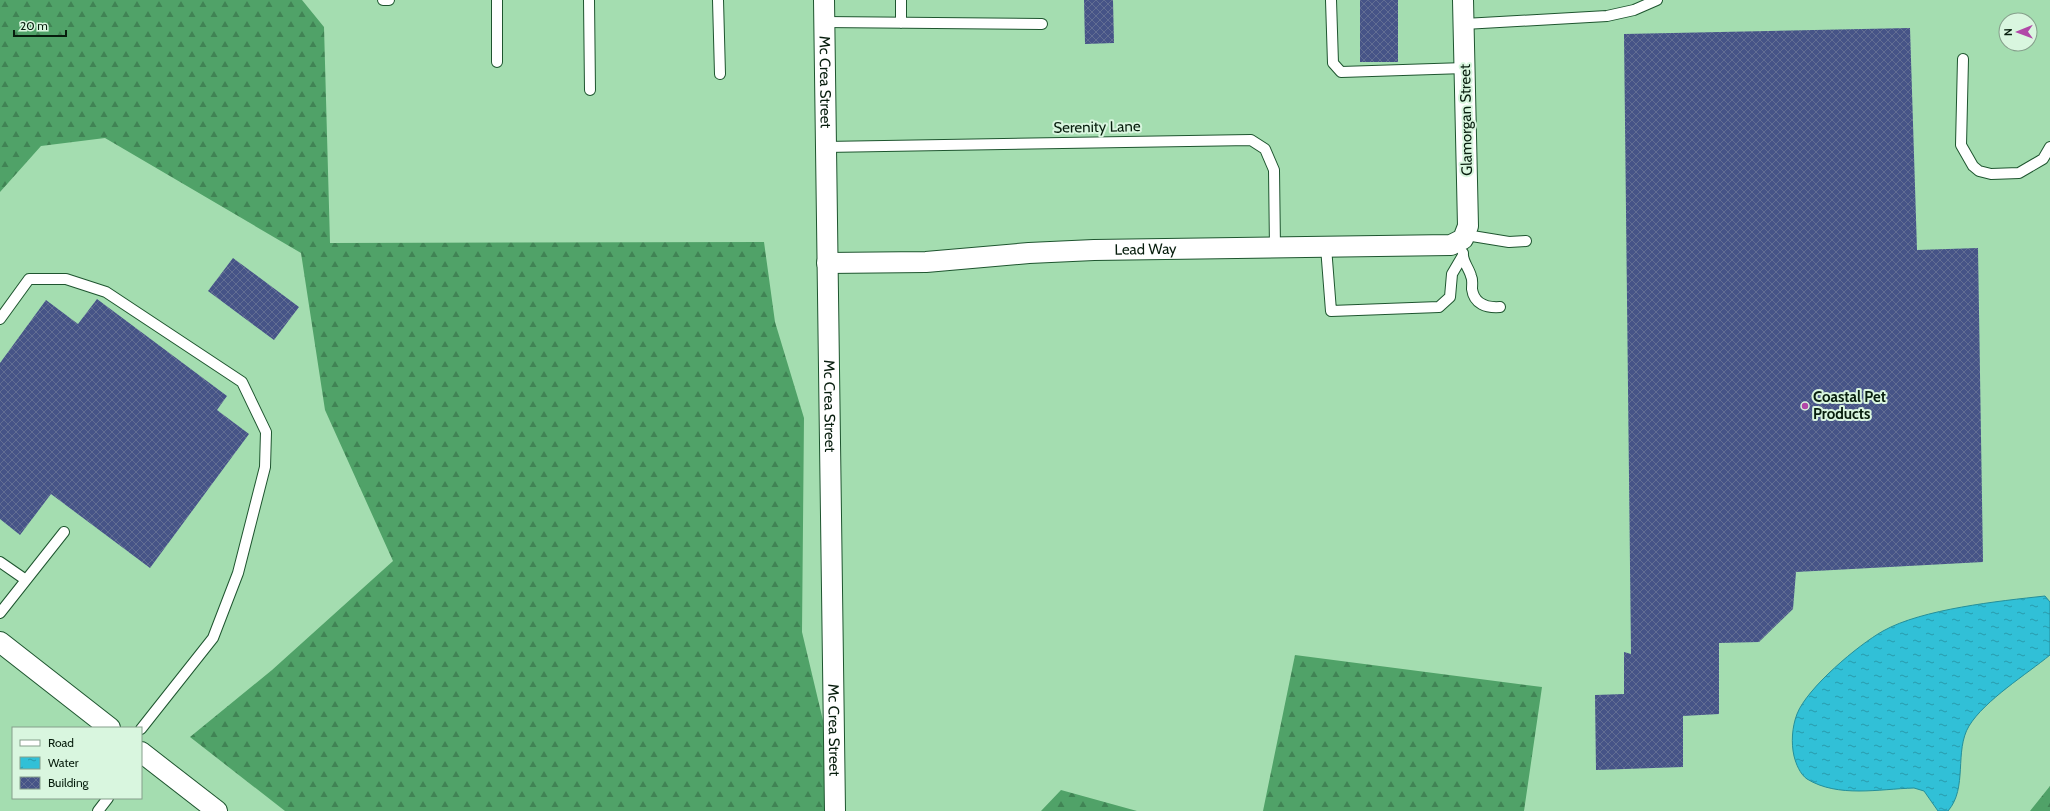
<svg xmlns="http://www.w3.org/2000/svg" width="2050" height="811" viewBox="0 0 2050 811" font-family="Cabin,sans-serif">
  <style>
    .forest { fill: url(#forest-firs) }
    .water { fill: url(#water-ripples); stroke: #248f9a }
    .building { fill: url(#building-cross-hatch) }
    .lines { fill: none; stroke-linecap: round; stroke-linejoin: round }
    .lane-casing { stroke: #1e552f; stroke-width: 12 }
    .street-casing { stroke: #1e552f; stroke-width: 22 }
    .lane { stroke: #fff; stroke-width: 10 }
    .street { stroke: #fff; stroke-width: 20 }
    .poi-dot { fill: #b147a8; stroke: #d9f6df; stroke-width: 1.5 }
    .labels { text-anchor: middle; stroke-width: 4; stroke-linejoin: round; paint-order: stroke }
    .street-label { font-size: 15px; fill: #071d0d; stroke: #d9f6df }
    .poi-label { font-size: 15px; font-weight: bold; fill: #071d0d; stroke: #d9f6df; text-anchor: start }
  </style>
  <defs>
    <pattern id="forest-firs" width="22" height="20" patternUnits="userSpaceOnUse"><rect width="22" height="20" fill="#50a268"/><path d="M5 1l3.5 6h-7zM16 11l3.5 6h-7z" fill="#408354"/></pattern>
    <pattern id="water-ripples" width="26" height="14" patternUnits="userSpaceOnUse"><rect width="26" height="14" fill="#31c0d7"/><path d="M2 4q2-2 4 0t4 0M15 11q2-2 4 0t4 0" fill="none" stroke="#289bad"/></pattern>
    <pattern id="building-cross-hatch" width="8" height="8" patternUnits="userSpaceOnUse"><rect width="8" height="8" fill="#465487"/><path d="M0 0l8 8M0 8l8-8" fill="none" stroke="#626e93"/></pattern>
  </defs>
  <rect width="100%" height="100%" fill="#a4ddb0"/>
  <!-- forest -->
  <path class="forest" d="M0,0H302L324,27L330,243L764,242L775,322L804,418L802,632L829,746L836,811H285L190,737L272,670L393,561L325,410L301,253L105,138L41,146L0,192Z
    M1295,655L1542,687L1524,811H1263Z
    M2050,786V811H2030Z
    M1061,790L1137,811H1041Z"/>
  <!-- water -->
  <path class="water" d="M2045,596L2050,602V655C2027,674 1985,700 1969,726C1954,751 1968,788 1948,811H1938L1924,791L1914,788C1879,789 1838,798 1807,779C1800,774 1796,764 1794,756C1791,743 1792,727 1797,714C1807,688 1858,645 1883,631C1922,609 1999,601 2045,596Z"/>
  <!-- building -->
  <path class="building" d="M1084,0H1113L1114,43L1085,44Z
    M1360,0H1398V62H1360Z
    M1910,28L1917,250L1978,248L1983,562L1796,572L1793,609L1759,642L1719,643V714L1683,716V767L1596,770L1595,695L1624,694V652L1631,654L1624,34Z
    M233,258L299,307L274,340L208,291Z
    M97,299L227,396L217,410L249,434L150,568L51,494L20,535L0,519V363L46,300L78,324Z"/>
  <g class="lines">
    <defs>
      <path id="lane" d="M383,0H389
        M589,0L590,90
        M718,0L720,74
        M1331,0L1333,63L1341,72L1465,68
        M824,22L1042,24
        M901,23V0
        M1464,24L1607,16L1634,10L1657,0
        M1963,59L1961,145L1973,166L1979,171L1991,174L2019,173L2043,159L2050,147
        M497,62V0
        M825,147L1251,140L1265,149L1274,170L1275,248
        M1466,235L1509,242L1526,241
        M1326,247L1331,311L1439,307L1450,297L1452,274L1462,257
        M1463,253C1462,261 1469,268 1471,276C1473,280 1472,284 1472,289C1474,304 1486,308 1500,307
        M0,319L29,279H66L106,292L242,382L266,432L265,467L238,573L213,638L141,729
        M0,562L26,580
        M0,613L64,532
        M98,811L108,798"/>
      <g id="street">
        <path id="s1" d="M824,0L835,811"/>
        <path id="s2" d="M827,263L926,262L1029,253L1094,250L1451,245L1463,239L1468,226L1463,0"/>
        <path d="M0,642L110,728"/>
        <path d="M141,752L217,811"/>
      </g>
    </defs>
    <!-- lane casing -->
    <use href="#lane" class="lane-casing"/>
    <!-- street casing -->
    <use href="#street" class="street-casing"/>
    <!-- lane -->
    <use href="#lane" class="lane"/>
    <!-- street -->
    <use href="#street" class="street"/>
  </g>
  <!-- markers -->
  <circle class="poi-dot" cx="1805" cy="406" r="4"/>
  <g class="labels">
    <!-- street labels -->
    <g class="street-label">
      <text dy="5" stroke="none"><textPath href="#s1" startOffset="82">Mc Crea Street</textPath></text>
      <text transform="translate(1466 120) rotate(-91)" y="5">Glamorgan Street</text>
      <text transform="translate(1097 127) rotate(-1)" y="5">Serenity Lane</text>
      <text dy="5" stroke="none"><textPath href="#s2" startOffset="319">Lead Way</textPath></text>
      <text dy="5" stroke="none"><textPath href="#s1" startOffset="406">Mc Crea Street</textPath></text>
      <text dy="5" stroke="none"><textPath href="#s1" startOffset="730">Mc Crea Street</textPath></text>
    </g>
    <!-- poi labels -->
    <g class="poi-label">
      <text x="1813" y="402">Coastal Pet<tspan x="1813" dy="17">Products</tspan></text>
    </g>
  </g>
  <!-- legend -->
  <rect x="12" y="727" width="130" height="72" fill="#d9f6df" stroke="#859f8b"/>
  <rect x="20" y="740" width="20" height="6" fill="#ffffff" stroke="#859f8b"/>
  <text x="48" y="747" font-size="12" fill="#071d0d">Road</text>
  <rect x="20" y="757" width="20" height="12" fill="url(#water-ripples)" stroke="#859f8b"/>
  <text x="48" y="767" font-size="12" fill="#071d0d">Water</text>
  <rect x="20" y="777" width="20" height="12" fill="url(#building-cross-hatch)" stroke="#859f8b"/>
  <text x="48" y="787" font-size="12" fill="#071d0d">Building</text>
  <!-- north arrow -->
  <g transform="translate(2018 32) rotate(269)"><circle r="19" fill="#d9f6df" stroke="#859f8b"/>
  <path d="M0-3L7 15L0 10L-7 15Z" fill="#b147a8"/>
  <text y="-6" font-size="11" font-weight="bold" text-anchor="middle" fill="#071d0d">N</text>
  </g>
  <!-- scale -->
  <path d="M14 30v6h52v-6" fill="none" stroke="#071d0d" stroke-width="2"/>
  <text x="20" y="30" font-size="12" fill="#071d0d" stroke="#d9f6df" stroke-width="3" paint-order="stroke">20 m</text>
</svg>
